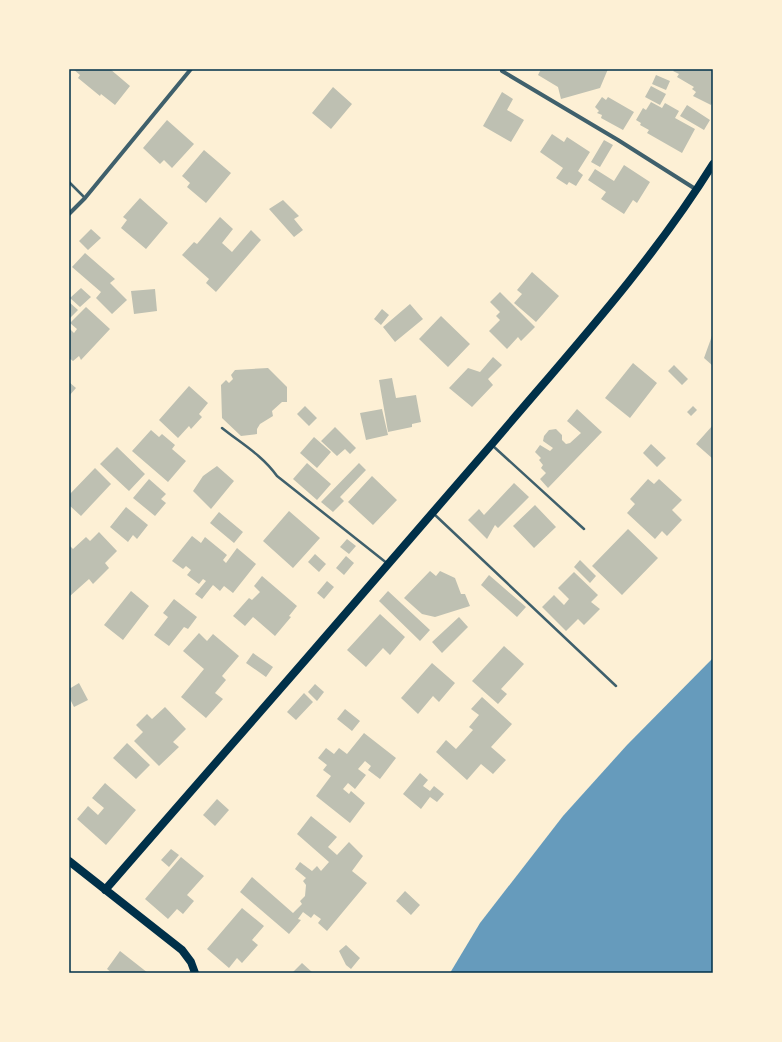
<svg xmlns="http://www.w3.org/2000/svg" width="782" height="1042" viewBox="0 0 782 1042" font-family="Lato,sans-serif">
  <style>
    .water { fill: #669bbc }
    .building { fill: #bec0b2 }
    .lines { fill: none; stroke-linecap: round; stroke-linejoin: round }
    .service { stroke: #3f606c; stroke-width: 2.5 }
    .minor { stroke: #3f606c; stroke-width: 4 }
    .secondary { stroke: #003049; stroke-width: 8 }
    .neatline { fill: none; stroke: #003049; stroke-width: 1.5 }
  </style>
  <rect width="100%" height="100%" fill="#fdf0d5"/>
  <!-- water -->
  <path class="water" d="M713,658V973H450L480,923L563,816L627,745Z"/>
  <!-- building -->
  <path class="building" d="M73,69H110L130,86L115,105L101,94L100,96L78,78L80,75Z
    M541,69H608L600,88L561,99L558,87L538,75Z
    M675,69H713V101L711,105L693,96L696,92L692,89L694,87L677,77L679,74L673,71Z
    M656,75L670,81L666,90L652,84Z
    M651,86L666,94L660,105L645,97Z
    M333,87L352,104L331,129L312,113Z
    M502,92L513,99L507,110L524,120L511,142L483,126Z
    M602,97L606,100L608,97L634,112L623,130L601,118L602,115L597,113L599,111L595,107Z
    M651,102L662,108L665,103L679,111L675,118L695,129L682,153L647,133L649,130L640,125L641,123L636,120L643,108L646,110Z
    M687,105L710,120L704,130L680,116Z
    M167,120L194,144L172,168L164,160L160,164L143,148Z
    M552,134L564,142L567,137L590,152L578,171L583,175L576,186L569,182L567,185L556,178L563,168L540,152Z
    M604,140L613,145L600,167L591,162Z
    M204,150L231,173L206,203L187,187L190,183L182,176Z
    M624,165L650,182L637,203L633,200L624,214L601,199L606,192L588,180L595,169L614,181Z
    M140,198L168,223L146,249L121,228L127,220L123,217Z
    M283,200L299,216L294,219L303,230L294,237L269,209Z
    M220,217L233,229L222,243L232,252L251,230L261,240L216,292L206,283L209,279L182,255L194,242L197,244Z
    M91,229L101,238L88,250L79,241Z
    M85,253L115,279L110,283L127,300L112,314L96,298L101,292L72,267Z
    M532,272L559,296L536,322L514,303L522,294L517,290Z
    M81,288L91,297L80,307L70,298Z
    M155,289L157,311L134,314L131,291Z
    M500,292L535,327L521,341L518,337L507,349L489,331L500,320L496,316L500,312L490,302Z
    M69,302L78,310L69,319Z
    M410,304L423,319L395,342L383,327Z
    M86,307L110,329L81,360L79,356L73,361L69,358V328L74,333L77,329L70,323Z
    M382,309L389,315L381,325L374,319Z
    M441,316L470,344L448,367L419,339Z
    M713,333V366L704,358Z
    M493,357L502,365L488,379L493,385L472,407L449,388L468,368L480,372Z
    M633,363L657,383L630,418L605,398Z
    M674,365L688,379L682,385L668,371Z
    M268,368L287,387V402H282L272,411L273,416L260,424L257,429V434L241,436L222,418L221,385L226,380L229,383L233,379L231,375L235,370Z
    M392,378L396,398L416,395L421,422L412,424V427L388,432L379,380Z
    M69,382L76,388L69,396Z
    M189,386L208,403L199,414L202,417L191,429L189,426L178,438L159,420Z
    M305,406L317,418L309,426L297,414Z
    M693,406L697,410L691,416L687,412Z
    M382,409L388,435L366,440L360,413Z
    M577,409L602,432L548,488L540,479L546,473L541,468L543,465L539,460L541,458L535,452L540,445L550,451L553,448L543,441L544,436L549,430L556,429L562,435V440L566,444L570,443L581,433L567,421Z
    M713,425V459L696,444Z
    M335,427L356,448L350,454L345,449L337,456L321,441Z
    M151,430L159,437L162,434L175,445L172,449L186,461L168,482L132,451Z
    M314,437L331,452L317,468L300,453Z
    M651,444L666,458L657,467L643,453Z
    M117,447L145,474L129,491L100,464Z
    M307,463L331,484L317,500L293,479Z
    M359,463L366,470L340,497L344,501L333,512L321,502Z
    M217,466L234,481L211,509L193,491L203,476Z
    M95,468L111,484L81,516L69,505V495Z
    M372,476L397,500L373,525L348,502Z
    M149,479L166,494L161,499L166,503L155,516L133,498Z
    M648,479L654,484L659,479L682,500L672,510L682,520L667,536L662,531L655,539L627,513L635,504L630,499Z
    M514,483L529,497L498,528L495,525L487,539L468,520L479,509L484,515Z
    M535,505L556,527L534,548L513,526Z
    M126,507L148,525L137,539L133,535L128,542L110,527Z
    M289,511L320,538L293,568L263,541Z
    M219,512L243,532L234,543L210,523Z
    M628,529L658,558L622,595L592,566Z
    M99,532L117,551L105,563L109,568L93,584L89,579L70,596L69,594V545L73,549L86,537L90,541Z
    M192,536L201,543L205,537L227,555L223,560L226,563L237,548L256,564L233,593L224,586L220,591L213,585L202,599L195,594L206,581L203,579L199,584L187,575L191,570L186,566L183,569L172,561Z
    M347,539L356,546L349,554L340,547Z
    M315,554L326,564L319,572L308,562Z
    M346,556L354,563L344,575L336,568Z
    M580,560L596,576L590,583L574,567Z
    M430,571L436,576L440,571L455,578L461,594H465L470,606L435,617L422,614L404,598Z
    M574,572L598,595L591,602L600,609L584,625L578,619L566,631L542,607L554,595L564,605L569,599L558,588Z
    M489,575L526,607L517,617L481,585Z
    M262,576L297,606L289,616L291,617L275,636L253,617L245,626L233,616L249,598L252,600L260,592L254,586Z
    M327,581L334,587L324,599L317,593Z
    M131,591L149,606L123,640L104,625Z
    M388,591L430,630L420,641L379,601Z
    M174,599L197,617L188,629L184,627L169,646L154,635L168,617L163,613Z
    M380,614L405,637L390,655L383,648L366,667L347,650Z
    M459,617L468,627L442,653L432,642Z
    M199,633L207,641L213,634L239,656L222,676L226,680L215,693L223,699L206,718L181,697L204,669L183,651Z
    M504,646L524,664L501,689L507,694L498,704L472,681Z
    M253,653L273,667L266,677L246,663Z
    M432,663L455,683L439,702L433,696L418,714L401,698Z
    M79,683L88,700L74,707L69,697V689Z
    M315,684L324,692L317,701L308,692Z
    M304,693L313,702L296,720L287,712Z
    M482,697L512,724L491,747L506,760L493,774L481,764L467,780L436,752L446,740L456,749L473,730L469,727L479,715L471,709Z
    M165,707L186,729L173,742L179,747L159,766L134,741L143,732L136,725L147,714L152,719Z
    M345,709L360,721L352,731L337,719Z
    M364,733L396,758L380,779L368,770L371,766L365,761L358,769L366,775L355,789L348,783L343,789L349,794L351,791L365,803L350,823L316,796L331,776L323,770L327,765L318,758L326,748L334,754L339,748L347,754Z
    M127,743L150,765L136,779L113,758Z
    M420,773L428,780L423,786L430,791L434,786L444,794L437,802L430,797L421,809L403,794Z
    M105,783L136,810L106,845L77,819L88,806L98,815L104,808L92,798Z
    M217,799L229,810L215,826L203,815Z
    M311,816L337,837L328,847L337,855L349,842L363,856L352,871L367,883L327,931L318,923L321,919L314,914L311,918L303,912L298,919L301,920L289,934L240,892L252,877L293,913L302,904L300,901L305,896L306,885L303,881L306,878L295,869L300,862L312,871L317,866L321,871L329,862L297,834Z
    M171,849L179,855L169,867L161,860Z
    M181,857L204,876L187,895L194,901L183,914L177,909L168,919L145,899Z
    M405,891L420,905L411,915L396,901Z
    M242,908L264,926L252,940L258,945L242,963L237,958L229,968L207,949Z
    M346,945L360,958L351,969L346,965L339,951Z
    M120,951L148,973H112L107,969Z
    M302,963L313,973H292Z"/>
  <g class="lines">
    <!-- service -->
    <path class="service" d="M69,182L85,198
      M222,428C242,444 262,455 277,476L388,564
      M493,446L584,529
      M434,514L616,686"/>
    <!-- minor -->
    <path class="minor" d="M502,71L618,140L697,190
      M69,214L85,198L191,69"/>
    <!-- secondary -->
    <path class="secondary" d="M69,861L182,950L191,962L195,973
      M105,890C234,742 364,593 492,444C569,353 650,265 713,164"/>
  </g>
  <!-- border -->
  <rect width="782" height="1042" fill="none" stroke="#fdf0d5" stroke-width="140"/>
  <rect x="70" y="70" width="642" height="902" class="neatline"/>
</svg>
